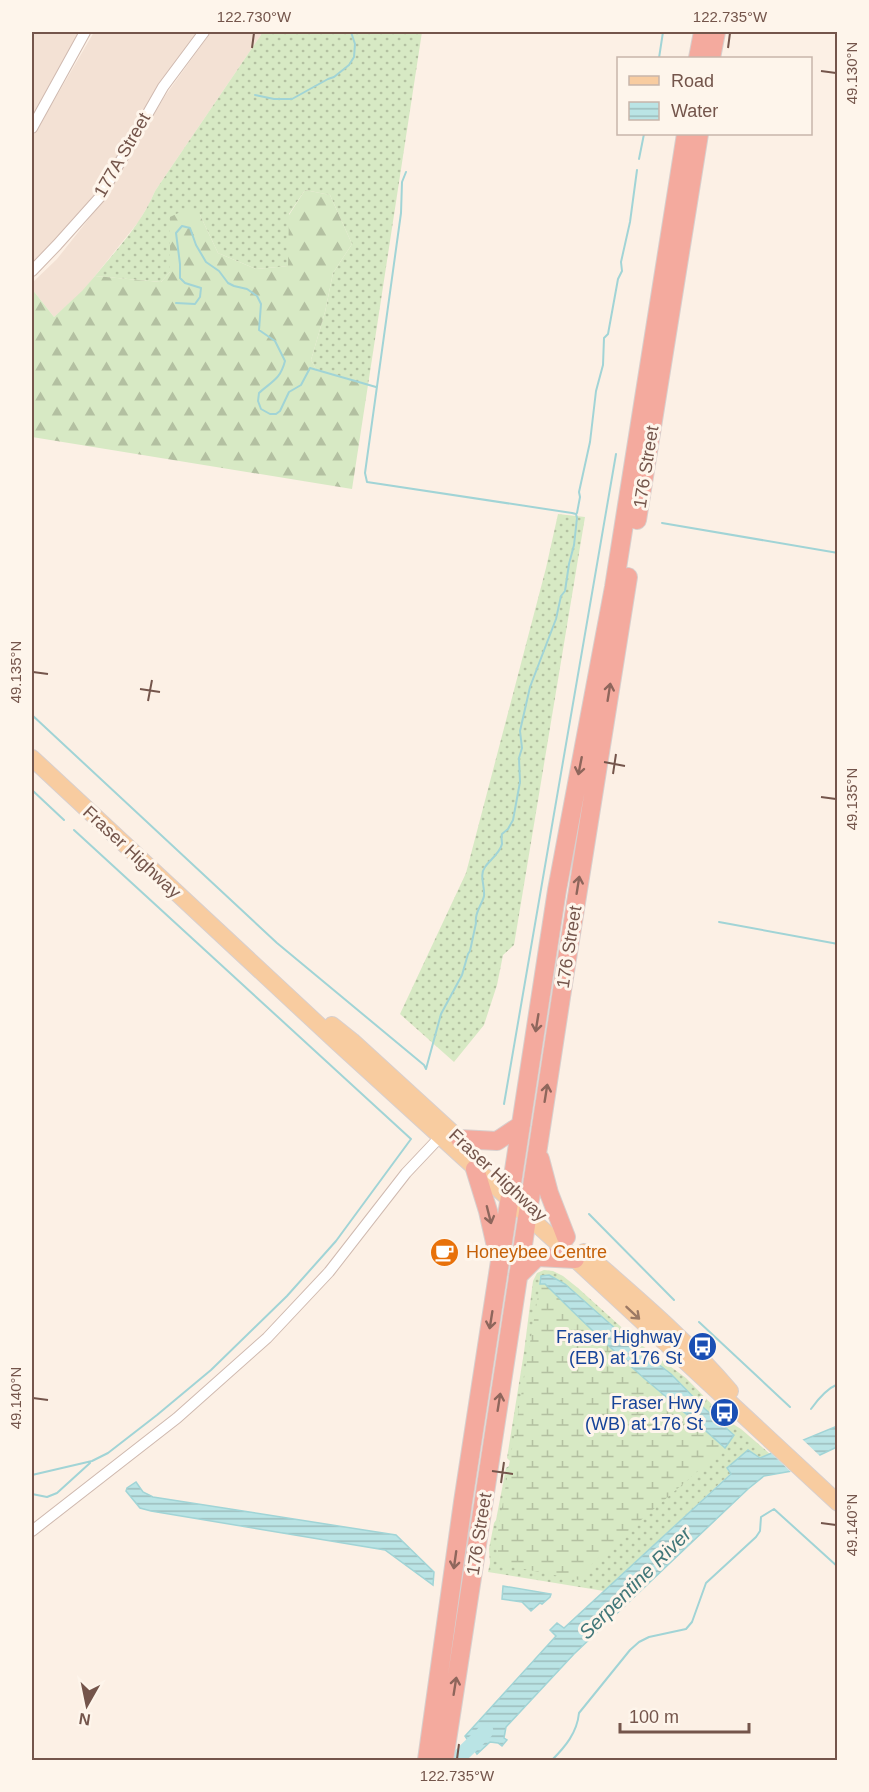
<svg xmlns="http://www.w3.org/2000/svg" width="869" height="1792" viewBox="0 0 869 1792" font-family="Arial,sans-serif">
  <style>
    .residential { fill: #f3e1d4 }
    .grass { fill: url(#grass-dots) }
    .forest { fill: url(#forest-firs) }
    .wetland { fill: url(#wetland-marsh) }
    .water { fill: url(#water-rules); stroke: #a1d4d6; stroke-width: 1.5 }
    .pier { fill: #fcf0e5 }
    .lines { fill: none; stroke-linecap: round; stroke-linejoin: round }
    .stream { stroke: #a1d4d6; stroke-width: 2 }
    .river { stroke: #bae4e5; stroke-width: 15 }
    .street-casing { stroke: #cfb9af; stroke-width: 12 }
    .primary-casing { stroke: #d8cfcd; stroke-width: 18 }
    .highway-casing { stroke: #d8cfcd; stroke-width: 20 }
    .street { stroke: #fff; stroke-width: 10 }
    .primary { stroke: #f8cca0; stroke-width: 16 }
    .highway { stroke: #f4aa9e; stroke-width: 18 }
    .oneway { stroke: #8e665c }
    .oneway2 { stroke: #9c7964 }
    .ticks { fill: none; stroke: #74554b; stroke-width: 2 }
    .labels { text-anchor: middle; stroke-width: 6; stroke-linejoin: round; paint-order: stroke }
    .street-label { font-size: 18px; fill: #74554b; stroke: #fef5eb }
    .food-label { font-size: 18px; fill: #c56008; stroke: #fef5eb; text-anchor: start }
    .transit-label { font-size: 18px; fill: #164399; stroke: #fef5eb; text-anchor: end }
    .water-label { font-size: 20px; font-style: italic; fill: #407678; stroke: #fef5eb }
    .neatline { fill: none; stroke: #74554b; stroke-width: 2 }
    .ticks-label { font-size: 15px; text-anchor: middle; fill: #74554b }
  </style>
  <defs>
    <pattern id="grass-dots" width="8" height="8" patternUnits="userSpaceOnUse" patternTransform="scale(1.5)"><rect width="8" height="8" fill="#d7e9c4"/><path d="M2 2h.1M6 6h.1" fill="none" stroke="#b3c0a1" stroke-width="1.8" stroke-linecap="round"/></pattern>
    <pattern id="forest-firs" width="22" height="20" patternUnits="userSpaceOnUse" patternTransform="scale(1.5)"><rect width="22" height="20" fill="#d7e9c4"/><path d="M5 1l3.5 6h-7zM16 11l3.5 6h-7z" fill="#b3c0a1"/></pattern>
    <pattern id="wetland-marsh" width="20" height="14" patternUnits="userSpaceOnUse" patternTransform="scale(1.5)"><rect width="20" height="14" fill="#d7e9c4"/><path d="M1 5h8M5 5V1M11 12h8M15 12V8" fill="none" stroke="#b3c0a1"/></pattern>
    <pattern id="water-rules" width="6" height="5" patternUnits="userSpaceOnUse" patternTransform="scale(1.5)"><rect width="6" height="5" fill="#bae4e5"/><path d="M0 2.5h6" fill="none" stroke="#9cbcbc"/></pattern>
  </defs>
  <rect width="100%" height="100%" fill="#fcf0e5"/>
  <!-- residential -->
  <path class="residential" d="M32,32H81L32,118Z
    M94,32H198L152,96L96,192L53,246L32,269V138Z
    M211,32H263L155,191L149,204L139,221L83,291L54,317L32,289V283L57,259L102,202L165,96Z"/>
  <!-- grass -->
  <path class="grass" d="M263,32H422L368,385L330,373L317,371L311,360L325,312L333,273L352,244L330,195L305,190L289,214V266L256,269L218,253L200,215L170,217V272L161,282L95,276C117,249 142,223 155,191Z
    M558,514L585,517L514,945L503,955L497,985L484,1025L454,1062L400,1014L466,873L546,568Z
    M544,1270L553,1271L563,1276L578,1288L640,1344L686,1378L728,1421L741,1429L770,1454L760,1458L748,1450L727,1469L731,1473L604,1591L488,1572L490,1563L489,1549L494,1523L496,1520L506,1468L509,1466L510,1461L507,1458L524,1352L533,1281L537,1273Z"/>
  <!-- forest -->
  <path class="forest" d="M305,190L330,195L352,244L333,273L325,312L311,360L317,371L330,373L368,385L352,489L32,437V289L54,317L82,291L95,276L161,282L170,272V217L187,209L200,215L218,253L256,269L288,266L289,215Z"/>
  <!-- wetland -->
  <path class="wetland" d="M540,1284H545C577,1316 610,1348 645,1379C671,1402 699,1424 725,1448L620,1538L589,1567L579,1580L499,1564L497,1537Z"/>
  <!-- water -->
  <path class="water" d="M549,1275L565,1284L635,1346L671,1374L705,1409L734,1435L725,1448C699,1424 672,1402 645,1379C610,1348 577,1316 545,1284H540L541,1276Z
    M837,1426V1447L803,1463L792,1471L764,1476L748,1489L574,1654L506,1727L504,1738L507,1740L502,1746L498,1743L490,1742L477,1754L465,1736L556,1636L550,1630L557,1623L564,1628L731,1474L727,1468L748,1450L760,1458Z
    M136,1482L143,1492L153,1497L396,1535L434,1572L433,1585L385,1550L151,1511L140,1508L126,1491L127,1488Z
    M503,1586L551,1594L550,1597L542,1604L540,1603L531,1611L522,1602L502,1599Z"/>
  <!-- pier -->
  <path class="pier" d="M801,1438L821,1457L805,1466L793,1474L769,1451Z"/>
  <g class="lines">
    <!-- stream -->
    <path class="stream" d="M659,58L663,32
      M255,95L274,99H292L328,79L334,77L349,65L354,57L355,44L351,32
      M639,159L644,134
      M406,172L402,182L401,213L365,473L367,482L572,513L576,514L577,518L574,545L569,564L565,591L561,596L556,619L530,687L520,731L522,748L519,758L520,782L513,820L508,829L502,834C501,838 502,841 502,844C500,853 489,861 485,867C479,875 485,886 484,896C482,905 474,913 476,923L470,951L468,954L462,975L441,1014L426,1069
      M176,303L195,304L200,297L201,288L185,283L180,278V264L176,233L182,226L190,228L196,245L206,262L219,271L228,283L234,286L247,289L257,296L261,304L259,330L275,341L285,361C280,380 272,381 259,393L258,401L261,409L270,414H276L280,411L289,392L301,385L310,368L376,387
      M577,513L580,497L579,492L590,442L596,391L603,365L604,338L608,334L618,279L622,271L621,262L630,222L637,170
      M662,523L838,553
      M32,715L277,943L424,1065L426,1069
      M32,790L64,820
      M719,922L838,944
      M504,1104L616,454
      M589,1214L674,1300
      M699,1322L790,1407
      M811,1409C818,1399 826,1389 838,1384
      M32,1475L92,1461L108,1453L157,1415L211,1370L287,1296L336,1241L411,1139L74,830
      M32,1494L47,1497L57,1493L90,1463
      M552,1760C565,1747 577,1733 579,1713L630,1650L639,1642L649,1637L686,1629L692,1622L706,1583L756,1537L760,1531L761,1517L774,1509L838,1567"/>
    <!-- river -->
    <path class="river" d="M456,1760L486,1731"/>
    <defs>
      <path id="street" d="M32,128L85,32
        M32,271L57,245L100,197L163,87L204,32
        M32,1531L177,1418L267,1338L329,1272L406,1173L440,1137"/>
      <path id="primary" d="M32,758L338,1043L575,1259L838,1503
        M332,1025L352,1041L469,1148
        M584,1252C634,1296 687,1340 730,1391"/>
      <path id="highway" d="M698,58L703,32
        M711,58L716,32
        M637,520L699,134
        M460,1139L497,1141L521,1125
        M540,1159L549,1193L566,1237
        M475,1169L488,1211L497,1251
        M518,1276L537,1257L575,1259
        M427,1760L463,1502L557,890L614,587L686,134
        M444,1760L563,984L628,577"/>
    </defs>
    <!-- street casing -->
    <use href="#street" class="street-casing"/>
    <!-- primary casing -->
    <use href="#primary" class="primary-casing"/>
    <!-- highway casing -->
    <use href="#highway" class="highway-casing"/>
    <!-- street -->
    <use href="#street" class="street"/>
    <!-- primary -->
    <use href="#primary" class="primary"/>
    <!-- highway -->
    <use href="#highway" class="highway"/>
  </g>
  <!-- one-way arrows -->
  <defs><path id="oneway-shaft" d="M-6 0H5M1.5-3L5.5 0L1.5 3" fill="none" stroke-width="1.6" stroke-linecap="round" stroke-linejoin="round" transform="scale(1.5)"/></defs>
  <g class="oneway">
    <use href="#oneway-shaft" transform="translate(609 692) rotate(-81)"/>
    <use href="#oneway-shaft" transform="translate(580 766) rotate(101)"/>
    <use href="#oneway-shaft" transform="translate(578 885) rotate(-81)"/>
    <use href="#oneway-shaft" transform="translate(537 1023) rotate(99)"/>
    <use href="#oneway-shaft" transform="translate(546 1093) rotate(-81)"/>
    <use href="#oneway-shaft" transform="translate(489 1215) rotate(76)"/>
    <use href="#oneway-shaft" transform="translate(491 1320) rotate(99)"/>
    <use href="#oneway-shaft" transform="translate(499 1402) rotate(-81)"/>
    <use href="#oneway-shaft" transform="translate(455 1560) rotate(98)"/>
    <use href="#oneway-shaft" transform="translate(455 1686) rotate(-81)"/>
  </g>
  <use class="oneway2" href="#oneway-shaft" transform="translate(633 1313) rotate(43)"/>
  <!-- ticks -->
  <path class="ticks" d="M252,48L254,33M728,48L730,33M821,71L836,73M33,672L48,674M140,689L160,692M148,701L152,680M604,762L625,766M613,774L616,754M821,797L836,799M33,1398L48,1400M492,1471L513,1474M501,1483L504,1462M821,1523L836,1525M457,1759L459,1744"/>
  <!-- icons -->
  <defs>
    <symbol id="cafe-disc" viewBox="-11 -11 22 22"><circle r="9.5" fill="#e8710a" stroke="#fef5eb"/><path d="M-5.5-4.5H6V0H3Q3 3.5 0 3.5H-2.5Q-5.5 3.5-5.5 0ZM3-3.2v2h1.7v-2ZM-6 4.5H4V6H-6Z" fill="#fff"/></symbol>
    <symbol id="bus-disc" viewBox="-11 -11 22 22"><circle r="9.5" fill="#1a4fb4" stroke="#fef5eb"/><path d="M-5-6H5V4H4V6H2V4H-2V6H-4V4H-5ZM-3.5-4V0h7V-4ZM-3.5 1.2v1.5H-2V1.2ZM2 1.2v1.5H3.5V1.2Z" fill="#fff"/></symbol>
  </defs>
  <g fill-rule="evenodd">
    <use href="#cafe-disc" x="428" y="1236" width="33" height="33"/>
    <use href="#bus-disc" x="686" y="1330" width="33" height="33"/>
    <use href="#bus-disc" x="708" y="1396" width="33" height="33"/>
  </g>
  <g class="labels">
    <!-- street labels -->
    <g class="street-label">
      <text transform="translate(122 155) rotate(-60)" y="6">177A Street</text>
      <text transform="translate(646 467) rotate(-81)" y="6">176 Street</text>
      <text transform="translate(132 852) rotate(43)" y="6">Fraser Highway</text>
      <text transform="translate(569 947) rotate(-81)" y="6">176 Street</text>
      <text transform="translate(498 1175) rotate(43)" y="6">Fraser Highway</text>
      <text transform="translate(479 1534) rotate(-81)" y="6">176 Street</text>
    </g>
    <!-- food labels -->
    <g class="food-label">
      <text x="466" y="1258">Honeybee Centre</text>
    </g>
    <!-- transit labels -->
    <g class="transit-label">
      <text x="682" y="1343">Fraser Highway<tspan x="682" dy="21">(EB) at 176 St</tspan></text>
      <text x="703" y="1409">Fraser Hwy<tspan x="703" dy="21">(WB) at 176 St</tspan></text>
    </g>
    <!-- water labels -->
    <g class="water-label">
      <text transform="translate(635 1583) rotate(-45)" y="7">Serpentine River</text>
    </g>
  </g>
  <!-- border -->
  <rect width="869" height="1792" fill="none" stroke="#fef5eb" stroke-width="66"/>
  <!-- legend -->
  <rect x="617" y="57" width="195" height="78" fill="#fef5eb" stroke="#c7b5ab" stroke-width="1.5"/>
  <rect x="629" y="76" width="30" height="9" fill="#f8cca0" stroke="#c7b5ab" stroke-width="1.5"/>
  <text x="671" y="87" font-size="18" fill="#74554b">Road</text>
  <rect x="629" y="102" width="30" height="18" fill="url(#water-rules)" stroke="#c7b5ab" stroke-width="1.5"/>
  <text x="671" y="117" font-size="18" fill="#74554b">Water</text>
  <!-- north arrow -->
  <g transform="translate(87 1705) rotate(189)" stroke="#fef5eb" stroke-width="4.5" paint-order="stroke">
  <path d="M0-4.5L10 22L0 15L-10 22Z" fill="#74554b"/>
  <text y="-9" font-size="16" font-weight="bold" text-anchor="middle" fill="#74554b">N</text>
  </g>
  <!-- scale -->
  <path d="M620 1723v9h129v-9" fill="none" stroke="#74554b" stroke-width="3"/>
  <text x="629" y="1723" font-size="18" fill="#74554b" stroke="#fef5eb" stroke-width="4.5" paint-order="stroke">100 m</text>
  <rect x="33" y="33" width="803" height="1726" class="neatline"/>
  <g class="ticks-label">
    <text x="254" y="22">122.730°W</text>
    <text x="730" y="22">122.735°W</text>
    <text transform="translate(852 73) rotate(-90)" y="5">49.130°N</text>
    <text transform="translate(16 672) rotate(-90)" y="5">49.135°N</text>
    <text transform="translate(852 799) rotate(-90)" y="5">49.135°N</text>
    <text transform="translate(16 1398) rotate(-90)" y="5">49.140°N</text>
    <text transform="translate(852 1525) rotate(-90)" y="5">49.140°N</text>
    <text x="457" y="1781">122.735°W</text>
  </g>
</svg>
